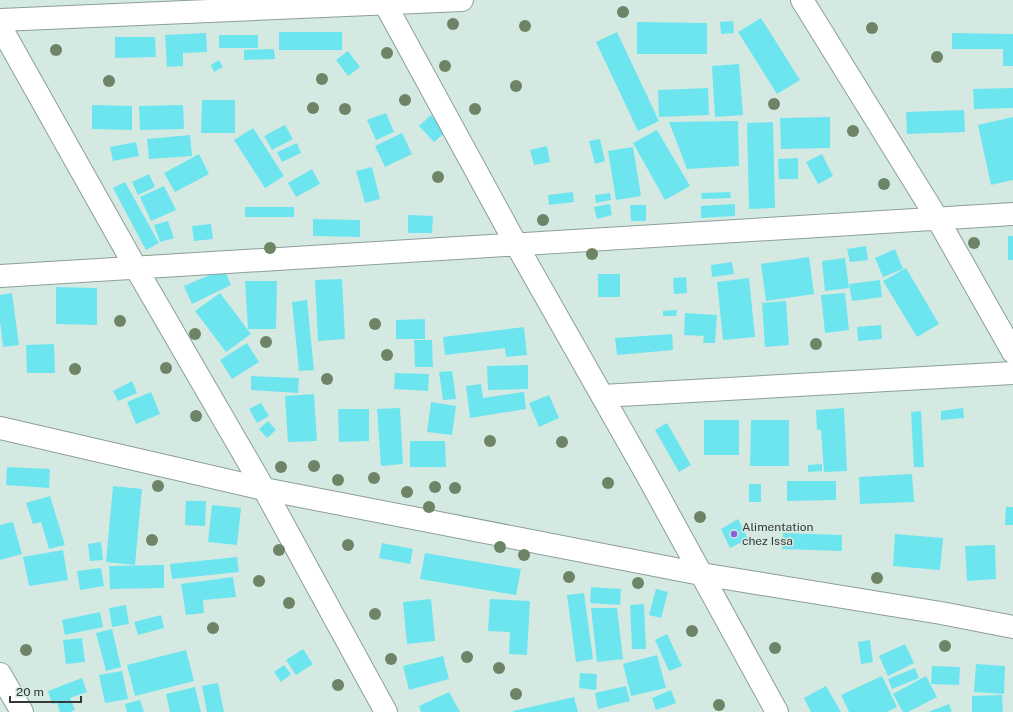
<svg xmlns="http://www.w3.org/2000/svg" width="1013" height="712" viewBox="0 0 1013 712" font-family="'Public Sans',sans-serif">
  <style>
    .building { fill: #6de5ee }
    .lines { fill: none; stroke-linecap: round; stroke-linejoin: round }
    .street-casing { stroke: #8c9e99; stroke-width: 24 }
    .street { stroke: #fff; stroke-width: 22 }
    .tree { fill: #6e8466 }
    .poi-dot { fill: #8761dc; stroke: #d5e9e3; stroke-width: 1.5 }
    .labels { text-anchor: middle; stroke-width: 3; stroke-linejoin: round; paint-order: stroke }
    .poi-label { font-size: 12px; fill: #323937; stroke: #d5e9e3; text-anchor: start }
  </style>
  <rect width="100%" height="100%" fill="#d5e9e3"/>
  <!-- building -->
  <path class="building" d="M761,18L800,80L777,94L738,32Z
    M733,21L734,33L721,34L720,22Z
    M637,22L707,23V54H637Z
    M279,32H342V50H279Z
    M617,32L659,121L638,131L596,42Z
    M206,33L207,52L183,53V66L167,67L165,35Z
    M952,33L1013,34V66H1003V49H952Z
    M219,35H258V48H219Z
    M115,37H155L156,57L115,58Z
    M274,49L275,59L244,60V50Z
    M348,51L360,67L348,76L336,60Z
    M219,60L223,67L214,72L211,65Z
    M739,64L743,115L715,117L712,66Z
    M708,88L709,115L659,117L658,90Z
    M1013,88V108L974,109L973,89Z
    M202,100H235V133H201Z
    M92,105L132,106V130L92,129Z
    M183,105L184,129L140,130L139,106Z
    M964,110L965,132L907,134L906,112Z
    M386,113L394,132L376,140L367,120Z
    M431,115L446,132L434,142L419,126Z
    M830,117V148L781,149L780,118Z
    M1013,117V180L991,185L978,125Z
    M738,121L739,166L687,169L669,122Z
    M773,122L775,208L749,209L747,123Z
    M285,125L293,139L272,150L264,136Z
    M253,128L284,176L265,188L234,140Z
    M657,130L690,186L665,200L633,143Z
    M402,133L412,154L385,167L375,146Z
    M190,135L192,156L149,159L147,139Z
    M600,139L605,161L595,164L589,141Z
    M136,142L139,156L113,161L110,147Z
    M297,143L301,153L282,162L277,152Z
    M547,146L550,162L534,165L530,150Z
    M633,147L641,196L616,200L608,151Z
    M199,154L209,174L175,192L164,173Z
    M822,154L833,176L818,184L806,162Z
    M798,158V179H779L778,159Z
    M372,167L380,199L365,203L356,171Z
    M312,169L320,184L296,197L288,183Z
    M149,174L155,187L138,195L132,182Z
    M125,182L159,243L146,250L113,188Z
    M164,186L176,210L151,221L140,197Z
    M573,192L574,202L549,205L548,195Z
    M730,192L731,198L702,199L701,193Z
    M610,193L611,200L596,203L595,195Z
    M610,204L612,215L597,219L594,207Z
    M735,204V216L701,218V206Z
    M630,205H646V221H631Z
    M245,207H294V217H245Z
    M408,215L433,216L432,233H408Z
    M313,219L360,220V237L313,236Z
    M168,221L174,238L160,242L154,225Z
    M211,224L213,239L194,241L192,226Z
    M1008,236H1013V260H1008Z
    M866,246L868,260L850,262L847,249Z
    M895,249L903,269L883,277L875,258Z
    M809,257L814,294L766,301L761,264Z
    M845,258L849,288L825,291L822,261Z
    M732,262L734,274L712,277L711,265Z
    M906,268L939,324L917,337L883,281Z
    M224,269L231,285L192,304L184,286Z
    M598,274H620V297H598Z
    M686,277L687,293L674,294L673,278Z
    M749,278L755,337L723,340L717,282Z
    M342,279L345,339L318,341L315,280Z
    M880,280L882,297L852,301L849,284Z
    M245,281H277L276,329H248Z
    M56,287L97,288V325L56,324Z
    M12,293L19,345L3,347L0,321V295Z
    M220,293L251,334L226,352L195,311Z
    M845,293L849,330L825,333L821,295Z
    M307,300L314,370L299,371L292,302Z
    M786,301L789,345L765,347L762,303Z
    M677,310L676,316H663V311Z
    M685,313L717,315L715,343H703L704,336L684,335Z
    M425,319V339H396V320Z
    M881,325L882,339L858,341L857,327Z
    M524,327L527,355L506,357L505,348L445,355L443,337Z
    M672,334L673,350L617,355L615,338Z
    M414,340H432L433,367H415Z
    M247,343L259,362L232,379L220,360Z
    M54,344L55,373H27L26,345Z
    M528,365V389L488,390L487,366Z
    M452,371L456,399L443,400L439,372Z
    M395,373L429,374L428,391L394,389Z
    M251,376L299,378L298,393L251,390Z
    M132,381L137,393L118,401L113,391Z
    M481,384L483,398L524,392L526,409L470,418L466,386Z
    M151,392L160,414L136,424L127,402Z
    M314,394L317,441L288,442L285,396Z
    M549,395L559,418L539,427L529,403Z
    M431,402L456,406L452,435L427,432Z
    M261,403L269,416L257,423L249,409Z
    M400,408L403,464L381,466L377,409Z
    M844,408L847,471L824,472L821,430H817L816,410Z
    M963,408L964,418L941,420V411Z
    M338,409H369V441L339,442Z
    M921,411L924,467H914L911,412Z
    M704,420H739V455H704Z
    M751,420H789V466H750Z
    M268,421L276,430L267,438L259,429Z
    M667,423L691,465L679,472L655,430Z
    M410,441H445L446,467H410Z
    M822,464V471L808,472V465Z
    M7,467L50,469L49,488L6,485Z
    M912,474L914,502L860,504L859,477Z
    M787,481H836V500L787,501Z
    M749,484H761V502H749Z
    M113,486L142,489L135,565L106,562Z
    M50,496L65,545L49,549L41,522L33,524L26,503Z
    M186,501H206L205,526L185,525Z
    M212,505L241,508L237,545L208,542Z
    M1006,507H1013V525H1005Z
    M738,519L748,539L730,548L721,529Z
    M13,522L22,554L0,560V525Z
    M783,533L842,535V551L782,549Z
    M895,534L943,538L940,570L893,566Z
    M101,542L103,560L90,561L88,544Z
    M382,543L413,549L410,564L379,558Z
    M995,545L996,579L967,581L965,546Z
    M63,550L68,580L29,586L23,557Z
    M425,553L521,569L516,595L420,579Z
    M237,557L239,572L172,579L170,564Z
    M164,565V588L110,589L109,566Z
    M101,568L104,586L80,590L77,571Z
    M233,577L236,597L203,600L204,613L186,615L181,584Z
    M591,587L621,589L620,605L590,603Z
    M656,589L668,592L661,618L649,615Z
    M584,593L593,659L576,662L567,595Z
    M431,599L435,641L407,644L403,602Z
    M490,599L530,601L527,655L509,654L510,632L488,631Z
    M644,604L646,649H632L630,605Z
    M126,605L129,624L112,627L109,608Z
    M591,608H617L623,659L597,662Z
    M100,612L103,627L65,635L62,620Z
    M161,615L164,628L138,635L134,622Z
    M112,629L121,667L106,671L96,633Z
    M667,634L682,666L669,671L655,640Z
    M82,638L85,662L66,664L63,640Z
    M870,640L873,662L861,664L858,642Z
    M905,644L914,663L888,676L879,656Z
    M303,649L313,664L296,675L286,660Z
    M186,650L194,681L135,696L127,665Z
    M657,655L666,688L631,696L623,664Z
    M443,656L449,679L409,690L403,666Z
    M976,664L1005,666L1004,694L974,692Z
    M284,665L291,674L281,682L274,672Z
    M932,666L960,667L959,685L931,684Z
    M915,668L919,678L892,689L888,679Z
    M122,671L128,699L105,703L99,675Z
    M580,673L597,674L596,690L579,688Z
    M882,676L897,707L887,712H849L841,695Z
    M926,676L937,697L908,712H903L893,694Z
    M82,678L87,692L70,698L75,710L70,712H60L57,703L52,704L48,691Z
    M218,683L224,712H207L202,686Z
    M626,686L630,701L598,709L595,693Z
    M826,686L841,712H811L804,698Z
    M195,687L201,712H170L166,694Z
    M671,690L676,703L656,710L652,698Z
    M449,692L460,712H421L419,706Z
    M1002,695L1003,712H972V696Z
    M574,697L578,712H513V711Z
    M140,700L144,712H127L125,704Z
    M949,704L952,712H928Z"/>
  <g class="lines">
    <defs>
      <path id="street" d="M383,0L516,244L647,475L777,712
        M802,0L937,218L1013,352
        M0,20L462,0
        M0,26L136,268L264,489L386,712
        M0,276L1013,214
        M602,396L1013,373
        M0,428L264,489L701,574L941,613L1013,627
        M0,674L22,712"/>
    </defs>
    <!-- street casing -->
    <use href="#street" class="street-casing"/>
    <!-- street -->
    <use href="#street" class="street"/>
  </g>
  <!-- trees -->
  <g class="tree">
    <circle cx="623" cy="12" r="6"/>
    <circle cx="453" cy="24" r="6"/>
    <circle cx="525" cy="26" r="6"/>
    <circle cx="872" cy="28" r="6"/>
    <circle cx="56" cy="50" r="6"/>
    <circle cx="387" cy="53" r="6"/>
    <circle cx="937" cy="57" r="6"/>
    <circle cx="445" cy="66" r="6"/>
    <circle cx="322" cy="79" r="6"/>
    <circle cx="109" cy="81" r="6"/>
    <circle cx="516" cy="86" r="6"/>
    <circle cx="405" cy="100" r="6"/>
    <circle cx="774" cy="104" r="6"/>
    <circle cx="313" cy="108" r="6"/>
    <circle cx="345" cy="109" r="6"/>
    <circle cx="475" cy="109" r="6"/>
    <circle cx="853" cy="131" r="6"/>
    <circle cx="438" cy="177" r="6"/>
    <circle cx="884" cy="184" r="6"/>
    <circle cx="543" cy="220" r="6"/>
    <circle cx="974" cy="243" r="6"/>
    <circle cx="270" cy="248" r="6"/>
    <circle cx="592" cy="254" r="6"/>
    <circle cx="120" cy="321" r="6"/>
    <circle cx="375" cy="324" r="6"/>
    <circle cx="195" cy="334" r="6"/>
    <circle cx="266" cy="342" r="6"/>
    <circle cx="816" cy="344" r="6"/>
    <circle cx="387" cy="355" r="6"/>
    <circle cx="166" cy="368" r="6"/>
    <circle cx="75" cy="369" r="6"/>
    <circle cx="327" cy="379" r="6"/>
    <circle cx="196" cy="416" r="6"/>
    <circle cx="490" cy="441" r="6"/>
    <circle cx="562" cy="442" r="6"/>
    <circle cx="314" cy="466" r="6"/>
    <circle cx="281" cy="467" r="6"/>
    <circle cx="374" cy="478" r="6"/>
    <circle cx="338" cy="480" r="6"/>
    <circle cx="608" cy="483" r="6"/>
    <circle cx="158" cy="486" r="6"/>
    <circle cx="435" cy="487" r="6"/>
    <circle cx="455" cy="488" r="6"/>
    <circle cx="407" cy="492" r="6"/>
    <circle cx="429" cy="507" r="6"/>
    <circle cx="700" cy="517" r="6"/>
    <circle cx="152" cy="540" r="6"/>
    <circle cx="348" cy="545" r="6"/>
    <circle cx="500" cy="547" r="6"/>
    <circle cx="279" cy="550" r="6"/>
    <circle cx="524" cy="555" r="6"/>
    <circle cx="569" cy="577" r="6"/>
    <circle cx="877" cy="578" r="6"/>
    <circle cx="259" cy="581" r="6"/>
    <circle cx="638" cy="583" r="6"/>
    <circle cx="289" cy="603" r="6"/>
    <circle cx="375" cy="614" r="6"/>
    <circle cx="213" cy="628" r="6"/>
    <circle cx="692" cy="631" r="6"/>
    <circle cx="945" cy="646" r="6"/>
    <circle cx="775" cy="648" r="6"/>
    <circle cx="26" cy="650" r="6"/>
    <circle cx="467" cy="657" r="6"/>
    <circle cx="391" cy="659" r="6"/>
    <circle cx="499" cy="668" r="6"/>
    <circle cx="338" cy="685" r="6"/>
    <circle cx="516" cy="694" r="6"/>
    <circle cx="719" cy="705" r="6"/>
  </g>
  <!-- markers -->
  <circle class="poi-dot" cx="734" cy="534" r="4"/>
  <g class="labels">
    <!-- poi labels -->
    <g class="poi-label">
      <text x="742" y="531">Alimentation<tspan x="742" dy="14">chez Issa</tspan></text>
    </g>
  </g>
  <!-- scale -->
  <path d="M10 696v6h71v-6" fill="none" stroke="#323937" stroke-width="2"/>
  <text x="16" y="696" font-size="12" fill="#323937" stroke="#d5e9e3" stroke-width="3" paint-order="stroke">20 m</text>
</svg>
